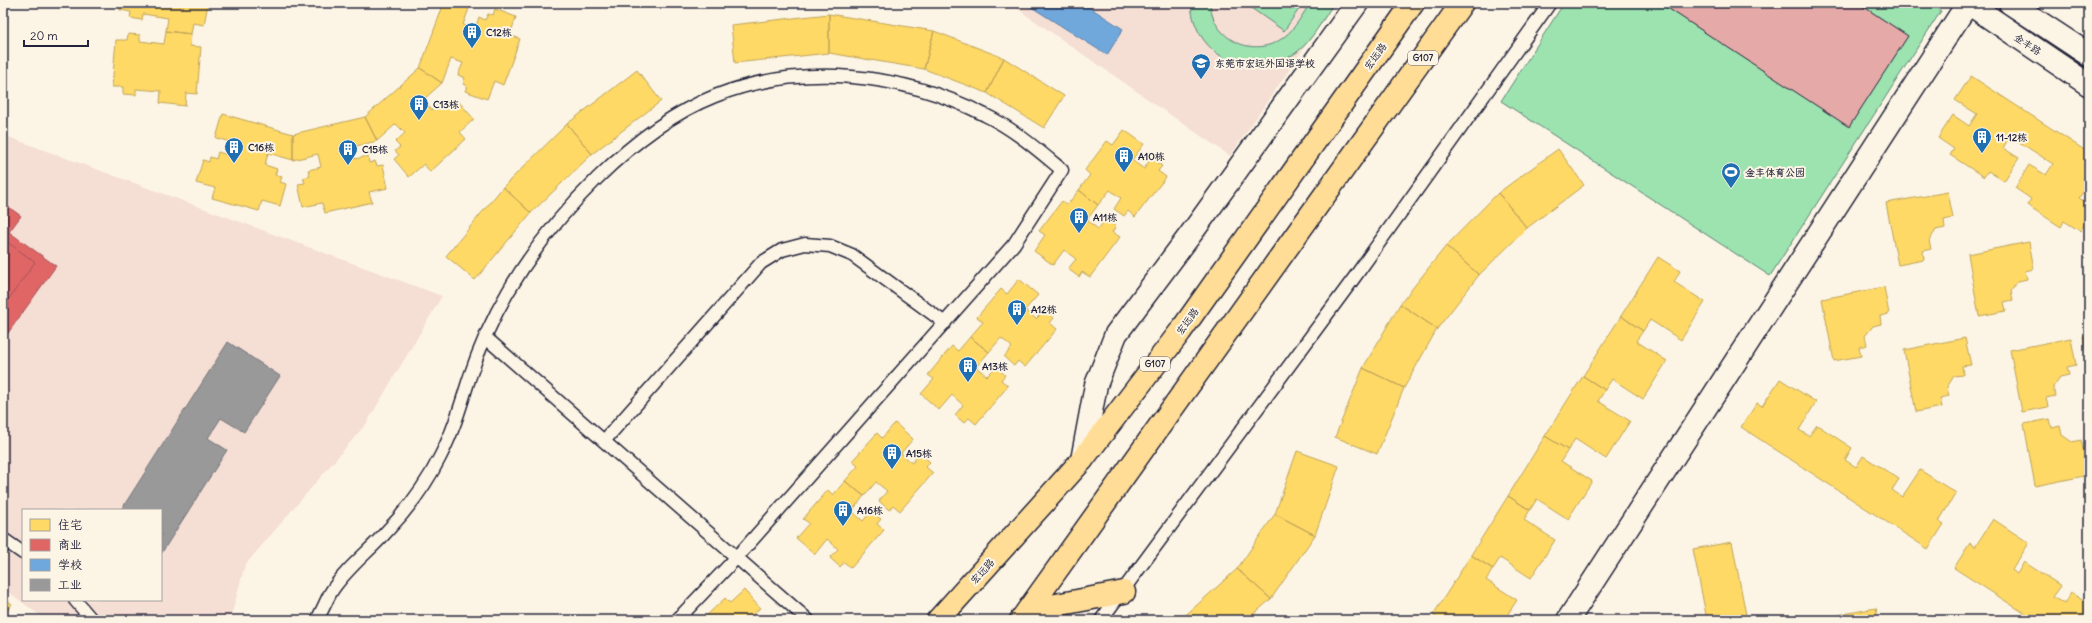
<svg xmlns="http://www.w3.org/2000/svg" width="2092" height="623" viewBox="0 0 2092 623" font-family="Delius,'LXGW WenKai TC',sans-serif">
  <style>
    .built { fill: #f5ded3; fill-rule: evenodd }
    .green { fill: #9ce3b0; stroke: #5f8276 }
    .homes { fill: #ffd966; stroke: #bda259 }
    .shops { fill: #e06666; stroke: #a75259 }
    .schools { fill: #6fa8dc; stroke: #5880ac }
    .industry { fill: #999; stroke: #75757d }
    .building { fill: #e5aaa8; stroke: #22223b }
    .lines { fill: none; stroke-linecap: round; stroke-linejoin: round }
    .service-casing { stroke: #22223b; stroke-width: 15 }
    .minor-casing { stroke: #22223b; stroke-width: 25 }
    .tertiary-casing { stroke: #22223b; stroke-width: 25 }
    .trunk-casing { stroke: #22223b; stroke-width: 25 }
    .service { stroke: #fcf5e5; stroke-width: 12 }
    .minor { stroke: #fcf5e5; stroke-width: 22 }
    .tertiary { stroke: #fcf5e5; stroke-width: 22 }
    .trunk { stroke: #ffdd96; stroke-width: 22 }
    .labels { text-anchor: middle; stroke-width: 4; stroke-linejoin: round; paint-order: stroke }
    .shield { fill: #fcf5e5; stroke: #63616e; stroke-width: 1 }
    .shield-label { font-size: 9px; font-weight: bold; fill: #22223b }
    .poi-label { font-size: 10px; font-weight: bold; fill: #22223b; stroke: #fcf5e5; text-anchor: start }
    .street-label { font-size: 10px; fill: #22223b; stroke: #fcf5e5 }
  </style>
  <rect width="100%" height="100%" fill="#fcf5e5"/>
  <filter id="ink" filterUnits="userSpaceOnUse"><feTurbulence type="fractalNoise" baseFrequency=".025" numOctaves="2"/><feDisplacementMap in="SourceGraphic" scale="8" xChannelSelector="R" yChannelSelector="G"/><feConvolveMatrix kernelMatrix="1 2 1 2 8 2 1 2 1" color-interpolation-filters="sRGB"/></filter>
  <g filter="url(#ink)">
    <!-- built -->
    <path class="built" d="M1009,3H1335L1230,156Z
      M3,135L442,296L366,424L245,565L230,620H46L3,588ZM23,510H161V600H23Z"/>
    <!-- green -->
    <path class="green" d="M1191,3H1210C1212,40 1255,60 1284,37C1295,29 1303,14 1310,3H1334C1323,19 1312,41 1297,52C1253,84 1194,58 1191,3Z
      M1244,3H1303L1284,31Z
      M1564,3H1929L1941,11L1770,276L1501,101Z"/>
    <!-- homes -->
    <path class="homes" d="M121,3H208L204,25L193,23L191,34L166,31L168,18L143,14L142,20L130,18L131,12L120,10Z
      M444,3H471L463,25L475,29L479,17L485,20L488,14L493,15L495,9L516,17L510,35L520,39L503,85L494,81L487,99L465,91L467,86L463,84L465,78L458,75L463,63L451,59L442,83L420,68Z
      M829,14V53L735,63L731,25Z
      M829,14L934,31L924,69L829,53Z
      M166,31L191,34L190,46L201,47L197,94L186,93L185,106L160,103L161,91L136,89V95L123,94V87H112L116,40H127L128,34L140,35V41L164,44Z
      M934,31L1004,58L987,93L924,69Z
      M1004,58L1064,96L1044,128L987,93Z
      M420,68L442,83L423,100L432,110L441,101L445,106L450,102L454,106L458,101L474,119L460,132L466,139L430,172L424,164L409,177L394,159L399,155L395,151L400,147L395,142L405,133L396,124L377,141L365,117Z
      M637,70L661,101L592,154L567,124Z
      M1971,76L2089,153V187L2087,186L2079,198L2089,204V218L2080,231L2064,221L2061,227L2027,205L2031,199L2015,188L2029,165L2046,175L2053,164L2010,136L2003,148L2019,158L2004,181L1988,171L1984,177L1950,155L1954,149L1938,138L1953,115L1969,126L1977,114L1955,100Z
      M223,114L293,134V160L268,153L265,165L277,169L275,175L282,177L280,182L286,184L280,206L262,201L259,211L212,198L215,188L196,183L203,160L209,162L210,157L216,159L218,152L231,156L234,143L216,138Z
      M365,117L377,141L352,147L355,159L368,156L369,163L375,161L377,166L383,165L388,188L369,192L372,202L325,213L322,203L303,207L298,184L305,183L303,178L310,176L308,170L321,167L318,154L293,160V134Z
      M567,124L592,154L531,213L503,187Z
      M1124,130L1144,144L1132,160L1144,169L1151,158L1162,166L1158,171L1166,177L1135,217L1128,211L1124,216L1114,209L1121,198L1110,190L1098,205L1079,190L1090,175L1085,170L1107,141L1113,145Z
      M1558,149L1584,185L1527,228L1498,193Z
      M503,187L531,213L475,280L446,256Z
      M1079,190L1098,205L1087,220L1098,229L1106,219L1116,227L1112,232L1120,237L1090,277L1082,272L1079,277L1068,269L1076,259L1064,250L1053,265L1034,251L1045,235L1039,231L1062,201L1067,205Z
      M1948,192L1953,218L1944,220L1945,228L1936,230L1929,241L1931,249L1923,251L1924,260L1898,265L1886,203Z
      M1498,193L1527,228L1479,275L1446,246Z
      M2029,242L2034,269L2025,271L2027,279L2018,281L2011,291L2013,300L2004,302L2006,311L1979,316L1968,254Z
      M1446,246L1479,275L1437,329L1400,304Z
      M1658,257L1680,271L1674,282L1705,302L1681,340L1650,320L1643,331L1621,316Z
      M1019,279L1038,295L1025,310L1036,319L1045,310L1054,318L1050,323L1057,329L1025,367L1018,361L1014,366L1004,357L1012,347L1001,338L989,352L970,337L983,322L977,317L1001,289L1007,294Z
      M1884,287L1889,314L1880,316L1881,324L1873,326L1865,336L1867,345L1859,347L1861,356L1834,361L1822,299Z
      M1400,304L1437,329L1404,388L1363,368Z
      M1621,316L1643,331L1636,341L1667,361L1643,399L1612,379L1605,390L1583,376Z
      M2089,335V363H2088L2083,336Z
      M970,337L989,352L976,367L987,376L996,367L1005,375L1001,380L1008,386L976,424L969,418L964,423L955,415L963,405L952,395L939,410L921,394L934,379L928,375L952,346L958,351Z
      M1965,338L1971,365L1962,366L1963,375L1954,376L1947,387L1949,396L1940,398L1942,407L1916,412L1904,350Z
      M2071,338L2076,365L2067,367L2069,375L2060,377L2053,387L2055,396L2046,398L2048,407L2022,412L2010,350Z
      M1363,368L1404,388L1377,454L1335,437Z
      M1583,376L1605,390L1598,401L1630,421L1606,459L1575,439L1568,450L1545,436Z
      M1780,379L1816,402L1799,430L1809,436L1817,425L1852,448L1845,460L1856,467L1863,456L1899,479L1892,490L1902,497L1920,470L1956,493L1939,521L1944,524L1928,549L1741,427L1757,403L1762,406Z
      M2050,419L2052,428L2060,426L2062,435L2072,442L2081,440L2083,449L2089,448V475L2035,486L2024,424Z
      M895,423L913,439L901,453L912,463L920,453L930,462L926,467L933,473L900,511L893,505L889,510L879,501L887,491L876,482L864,496L845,481L858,466L852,461L877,433L882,438Z
      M1545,436L1568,450L1561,461L1592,481L1568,519L1537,499L1530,510L1508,496Z
      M1297,451L1339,466L1315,535L1275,514Z
      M845,481L864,496L852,511L863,521L871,511L881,519L877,524L884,530L851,568L844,562L840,567L830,558L838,549L827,539L815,554L796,538L809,523L803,519L828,490L833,495Z
      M1508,496L1530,510L1524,520L1555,540L1531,578L1500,558L1493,569L1471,555Z
      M1275,514L1315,535L1271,599L1237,569Z
      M1993,519L2029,543L2012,570L2017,574L2024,562L2061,586L2053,597L2064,604L2071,593L2089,604V620H2035L1954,568L1970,543L1975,547Z
      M1732,542L1747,620H1707L1693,549Z
      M1471,555L1493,569L1486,580L1517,600L1504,620H1465L1462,618L1461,620H1441L1433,615Z
      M1237,569L1271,599L1247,620H1191L1187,614Z
      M744,590L760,608L747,620H702L725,598L730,603Z
      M3,598L12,604L3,616Z
      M1876,608L1878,620H1839L1838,615Z
      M1187,614L1191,620H1174Z"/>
    <!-- shops -->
    <path class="shops" d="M3,203L21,216L9,232L56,266L3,340Z
      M3,239L35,262L3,307Z"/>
    <!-- schools -->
    <path class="schools" d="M1025,3H1083L1123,29L1107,55Z"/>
    <!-- industry -->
    <path class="industry" d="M228,342L280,376L244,432L221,418L208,438L227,450L161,554V510H121Z"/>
    <!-- building -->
    <path class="building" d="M1660,3H1858L1908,36L1849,127Z"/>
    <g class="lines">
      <defs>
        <path id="service" d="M485,337L808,620
          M604,441L761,263L782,250L805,244L830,246L852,255L945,323
          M3,539L23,553
          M75,600L92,620
          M317,620C322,611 326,601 331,592C346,568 370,551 388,530C408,509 427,483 440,457C453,432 461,405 469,379C479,349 492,319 508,292C551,218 634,128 715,96C802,62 903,73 985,115C1014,129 1038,150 1062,170L1014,244L737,557L677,620
          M1101,620L1354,278L1550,3"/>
        <path id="minor" d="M1082,460L1096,385L1116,334L1196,227L1357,3
          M1568,620L1968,3"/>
        <path id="tertiary" d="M1968,3L2089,85
          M2010,3L2089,55"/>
        <path id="trunk" d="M1030,610L1124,592
          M938,620L1082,460L1180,332L1413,3
          M1021,620L1462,3"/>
      </defs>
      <!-- service casing -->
      <use href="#service" class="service-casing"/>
      <!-- minor casing -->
      <use href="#minor" class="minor-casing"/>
      <!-- tertiary casing -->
      <use href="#tertiary" class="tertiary-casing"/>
      <!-- trunk casing -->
      <use href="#trunk" class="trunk-casing"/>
      <!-- service -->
      <use href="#service" class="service"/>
      <!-- minor -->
      <use href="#minor" class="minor"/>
      <!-- tertiary -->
      <use href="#tertiary" class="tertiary"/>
      <!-- trunk -->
      <use href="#trunk" class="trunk"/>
    </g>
  </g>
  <!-- icons -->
  <defs>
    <symbol id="building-pin" viewBox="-11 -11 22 30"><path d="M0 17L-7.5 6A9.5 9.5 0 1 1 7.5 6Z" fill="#1f6fb2" stroke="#fcf5e5"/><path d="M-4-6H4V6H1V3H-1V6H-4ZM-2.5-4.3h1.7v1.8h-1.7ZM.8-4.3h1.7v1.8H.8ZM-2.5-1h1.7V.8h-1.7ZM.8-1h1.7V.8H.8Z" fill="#fff"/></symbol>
    <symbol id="school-pin" viewBox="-11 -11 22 30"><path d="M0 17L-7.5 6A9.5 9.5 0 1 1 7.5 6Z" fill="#1f6fb2" stroke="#fcf5e5"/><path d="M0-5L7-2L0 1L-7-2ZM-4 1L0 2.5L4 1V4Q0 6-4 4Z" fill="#fff"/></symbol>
    <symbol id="stadium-pin" viewBox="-11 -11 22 30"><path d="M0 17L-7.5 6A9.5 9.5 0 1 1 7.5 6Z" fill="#1f6fb2" stroke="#fcf5e5"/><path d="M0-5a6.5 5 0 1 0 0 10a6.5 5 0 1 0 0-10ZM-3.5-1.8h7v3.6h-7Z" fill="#fff"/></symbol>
  </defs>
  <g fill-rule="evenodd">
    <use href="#building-pin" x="461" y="21" width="22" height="30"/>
    <use href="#school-pin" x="1190" y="52" width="22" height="30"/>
    <use href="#building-pin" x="408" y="93" width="22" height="30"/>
    <use href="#building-pin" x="1971" y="126" width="22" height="30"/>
    <use href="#building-pin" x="223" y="136" width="22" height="30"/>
    <use href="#building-pin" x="337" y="138" width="22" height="30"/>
    <use href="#building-pin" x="1113" y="145" width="22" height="30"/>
    <use href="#stadium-pin" x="1720" y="161" width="22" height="30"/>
    <use href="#building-pin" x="1068" y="206" width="22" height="30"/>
    <use href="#building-pin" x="1006" y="298" width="22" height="30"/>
    <use href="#building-pin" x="957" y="355" width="22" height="30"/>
    <use href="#building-pin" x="881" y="442" width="22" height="30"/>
    <use href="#building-pin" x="832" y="499" width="22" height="30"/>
  </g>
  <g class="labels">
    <!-- shield labels -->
    <g class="shield">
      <rect x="1408" y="51" width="30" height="14" rx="3"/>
      <rect x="1140" y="357" width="30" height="14" rx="3"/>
    </g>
    <g class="shield-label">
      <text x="1423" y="61">G107</text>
      <text x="1155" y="367">G107</text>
    </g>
    <!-- poi labels -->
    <g class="poi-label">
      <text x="486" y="36">C12栋</text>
      <text x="1215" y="67">东莞市宏远外国语学校</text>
      <text x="433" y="108">C13栋</text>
      <text x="1996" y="141">11-12栋</text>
      <text x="248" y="151">C16栋</text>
      <text x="362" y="153">C15栋</text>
      <text x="1138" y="160">A10栋</text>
      <text x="1745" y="176">金丰体育公园</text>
      <text x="1093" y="221">A11栋</text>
      <text x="1031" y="313">A12栋</text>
      <text x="982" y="370">A13栋</text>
      <text x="906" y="457">A15栋</text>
      <text x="857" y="514">A16栋</text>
    </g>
    <!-- street labels -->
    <g class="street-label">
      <text transform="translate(2028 44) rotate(34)" y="4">金丰路</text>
      <text transform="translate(1375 56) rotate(-54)" y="4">宏远路</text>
      <text transform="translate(1187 321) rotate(-54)" y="4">宏远路</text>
      <text transform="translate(982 571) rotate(-48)" y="4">宏远路</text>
    </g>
  </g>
  <!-- margin -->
  <rect width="2092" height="623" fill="none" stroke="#fcf5e5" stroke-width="16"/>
  <rect x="8" y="8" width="2076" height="607" fill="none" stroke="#22223b" stroke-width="1.5" filter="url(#ink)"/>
  <!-- legend -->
  <rect x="22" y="509" width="140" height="92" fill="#fcf5e5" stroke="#a5a1a1"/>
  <rect x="30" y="519" width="20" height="12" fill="#ffd966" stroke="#a5a1a1"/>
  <text x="58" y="529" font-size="12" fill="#22223b">住宅</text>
  <rect x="30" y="539" width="20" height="12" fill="#e06666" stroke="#a5a1a1"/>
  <text x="58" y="549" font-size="12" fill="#22223b">商业</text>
  <rect x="30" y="559" width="20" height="12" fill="#6fa8dc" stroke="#a5a1a1"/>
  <text x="58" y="569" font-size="12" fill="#22223b">学校</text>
  <rect x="30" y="579" width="20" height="12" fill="#999999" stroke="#a5a1a1"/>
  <text x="58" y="589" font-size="12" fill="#22223b">工业</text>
  <!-- scale -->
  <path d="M24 40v6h64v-6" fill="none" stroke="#22223b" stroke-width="2"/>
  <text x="30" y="40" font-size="12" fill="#22223b" stroke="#fcf5e5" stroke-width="3" paint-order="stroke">20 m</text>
</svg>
